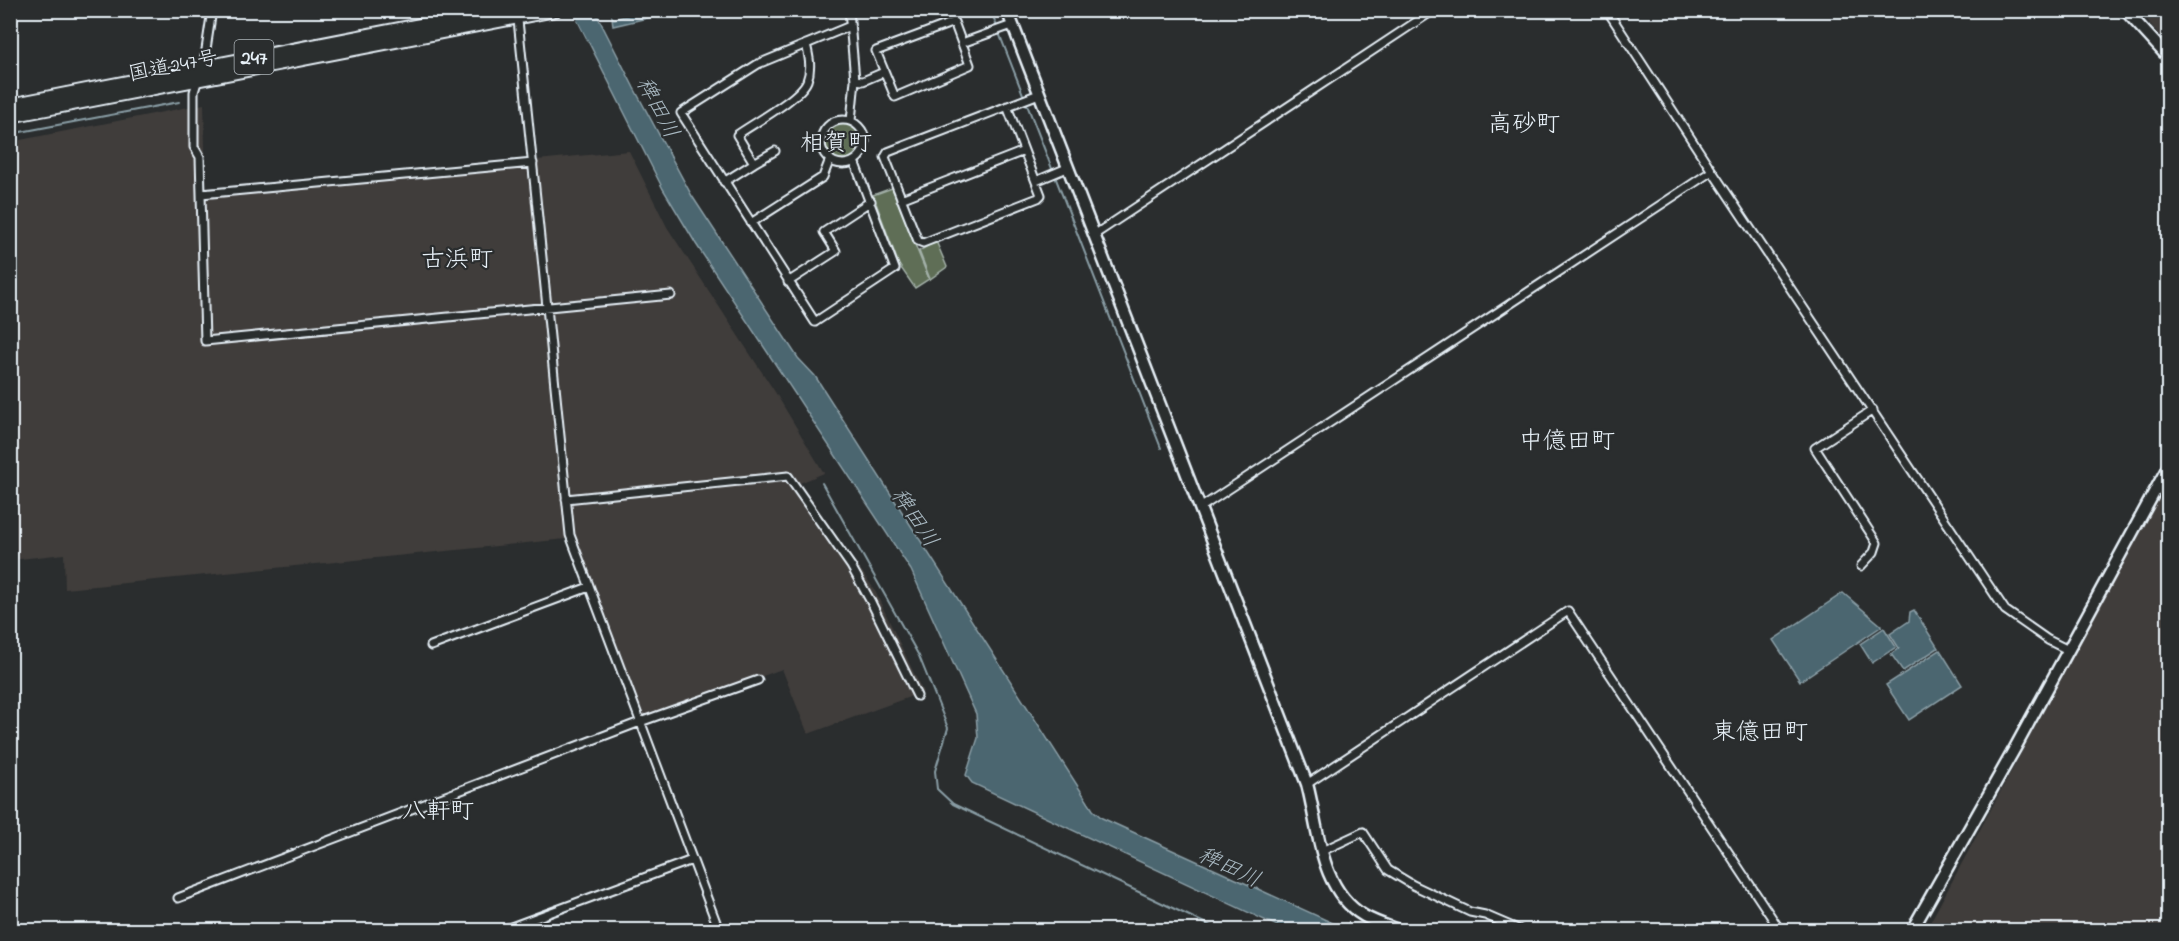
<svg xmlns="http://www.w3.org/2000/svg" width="2179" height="941" viewBox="0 0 2179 941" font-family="'Indie Flower','Klee One',sans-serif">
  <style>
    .built { fill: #403d3b }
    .green { fill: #5e6e57; stroke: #a3b0a8; stroke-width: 1.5 }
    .water { fill: #4b6670; stroke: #8a9ea6; stroke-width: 1.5 }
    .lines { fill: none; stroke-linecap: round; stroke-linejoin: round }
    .stream { stroke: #8a9ea6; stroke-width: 2 }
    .river { stroke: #4b6670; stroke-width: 15 }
    .street-casing { stroke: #e8f1f8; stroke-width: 11 }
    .secondary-casing { stroke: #e8f1f8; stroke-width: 15 }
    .highway-casing { stroke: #e8f1f8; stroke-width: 16 }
    .street { stroke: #2a2d2e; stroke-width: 7 }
    .secondary { stroke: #2a2d2e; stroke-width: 10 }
    .highway { stroke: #2a2d2e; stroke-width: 12 }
    .labels { text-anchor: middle; stroke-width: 4.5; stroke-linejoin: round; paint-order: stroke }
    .shield { fill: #2a2d2e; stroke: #afb6bb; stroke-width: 1.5 }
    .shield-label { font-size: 20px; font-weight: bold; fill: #e8f1f8 }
    .street-label { font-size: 21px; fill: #e8f1f8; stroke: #2a2d2e }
    .water-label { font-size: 22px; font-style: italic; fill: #a9b9c2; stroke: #2a2d2e }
    .quarter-label { font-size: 24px; fill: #e8f1f8; stroke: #2a2d2e }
  </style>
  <rect width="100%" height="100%" fill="#2a2d2e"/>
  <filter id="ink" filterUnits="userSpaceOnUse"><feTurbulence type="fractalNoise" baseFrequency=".0167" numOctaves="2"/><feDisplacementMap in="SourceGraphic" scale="12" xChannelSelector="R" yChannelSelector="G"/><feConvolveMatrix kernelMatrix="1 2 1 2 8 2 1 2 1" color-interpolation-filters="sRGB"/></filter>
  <g filter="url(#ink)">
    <!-- built -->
    <path class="built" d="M2140,11H2168V46Z
      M204,104L206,192L629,151L667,227L775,392L824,473L800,483L874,589L923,692L808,734L782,669L635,722L566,539L65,589L64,554L11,560L10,142Z
      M2168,480V930H1926Z"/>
    <!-- green -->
    <path class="green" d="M825 141a18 18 0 1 1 36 0a18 18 0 1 1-36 0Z
      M892,188L929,279L915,288L899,265L873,195Z
      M936,241L947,267L930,279L919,251Z"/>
    <!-- water -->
    <path class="water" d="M646,11H677L613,26L612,17L614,19Z
      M598,17L634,88L692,196L798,358L815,376L1093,810L1102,818L1348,930H1286L972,783L966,775L978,738L976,714L911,570L696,244L663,189L578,21Z
      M1843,593L1882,626L1800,681L1773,640Z
      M1914,610L1938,648L1903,671L1891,654L1899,648L1890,634L1909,621L1910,612Z
      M1884,628L1896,647L1872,663L1860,644Z
      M1940,650L1962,685L1909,720L1886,685Z"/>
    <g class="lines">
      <!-- stream -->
      <path class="stream" d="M991,10L997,27
        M999,33L1161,448
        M10,134L179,102
        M822,483L919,656L948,728L935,771L937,789L953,804L1219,930"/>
      <!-- river -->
      <path class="river" d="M581,10L595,37"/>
      <defs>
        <path id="street" d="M212,10L205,56L194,92V147L200,157L205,341L671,295
          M517,10L570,535L719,930
          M849,10L855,80L851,121
          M1607,10L1712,171L2005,610L2048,640L2068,650
          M954,22L970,65L895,97L876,51Z
          M850,26L758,64L681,113L815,322L895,269L854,161
          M962,43L1012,25
          M855,80L863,81L884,72
          M1007,106L1041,195L1038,198L923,243L918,241L885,157L888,152L1039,94
          M821 142a22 22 0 1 1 44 0a22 22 0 1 1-44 0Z
          M754,163L775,151
          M1036,181L1067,168
          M724,182L754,163L737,135C754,123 800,98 807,81C812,68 809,56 806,44
          M201,194L533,163
          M901,199L1024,151
          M751,223L823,177L830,159
          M1094,235L1434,10
          M788,282L836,251L824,232L871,201
          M566,499L788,476L851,566L871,602L917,696
          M1200,508L1712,171
          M1861,566L1874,552L1877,543L1815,448L1873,410
          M431,646L589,587
          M1307,784L1568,611L1780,930
          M1322,851L1363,832L1388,870L1413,885L1470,912L1485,915L1520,930
          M178,898L640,722L758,680
          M503,930L692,860"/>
        <path id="secondary" d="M1007,10L1307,784C1319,829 1319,889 1364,916C1374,922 1387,926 1398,930
          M2125,10L2168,57
          M1912,930L2015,748L2168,467"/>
        <path id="highway" d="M10,105L497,10
          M10,116L555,10"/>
      </defs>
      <!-- street casing -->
      <use href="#street" class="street-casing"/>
      <!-- secondary casing -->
      <use href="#secondary" class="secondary-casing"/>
      <!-- highway casing -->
      <use href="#highway" class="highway-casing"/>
      <!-- street -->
      <use href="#street" class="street"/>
      <!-- secondary -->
      <use href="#secondary" class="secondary"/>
      <!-- highway -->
      <use href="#highway" class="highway"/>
    </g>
  </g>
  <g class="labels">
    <!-- shield labels -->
    <rect class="shield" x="234.5" y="40" width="39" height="34" rx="4.5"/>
    <g class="shield-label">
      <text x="254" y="64">247</text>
    </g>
    <!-- street labels -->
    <g class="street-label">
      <text transform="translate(173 65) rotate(-11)" y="7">国道247号</text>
    </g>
    <!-- water labels -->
    <g class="water-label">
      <text transform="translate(659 107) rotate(62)" y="8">稗田川</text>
      <text transform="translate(916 517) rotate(56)" y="8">稗田川</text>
      <text transform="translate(1230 866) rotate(25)" y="8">稗田川</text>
    </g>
    <!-- quarter labels -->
    <g class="quarter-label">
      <text x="1524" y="131">高砂町</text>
      <text x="836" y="150">相賀町</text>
      <text x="457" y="266">古浜町</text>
      <text x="1567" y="448">中億田町</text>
      <text x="1760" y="739">東億田町</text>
      <text x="438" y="818">八軒町</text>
    </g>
  </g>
  <!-- margin -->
  <rect width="2179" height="941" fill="none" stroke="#2a2d2e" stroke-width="36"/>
  <rect x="18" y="18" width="2143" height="905" fill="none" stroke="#e8f1f8" stroke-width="2" filter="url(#ink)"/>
</svg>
